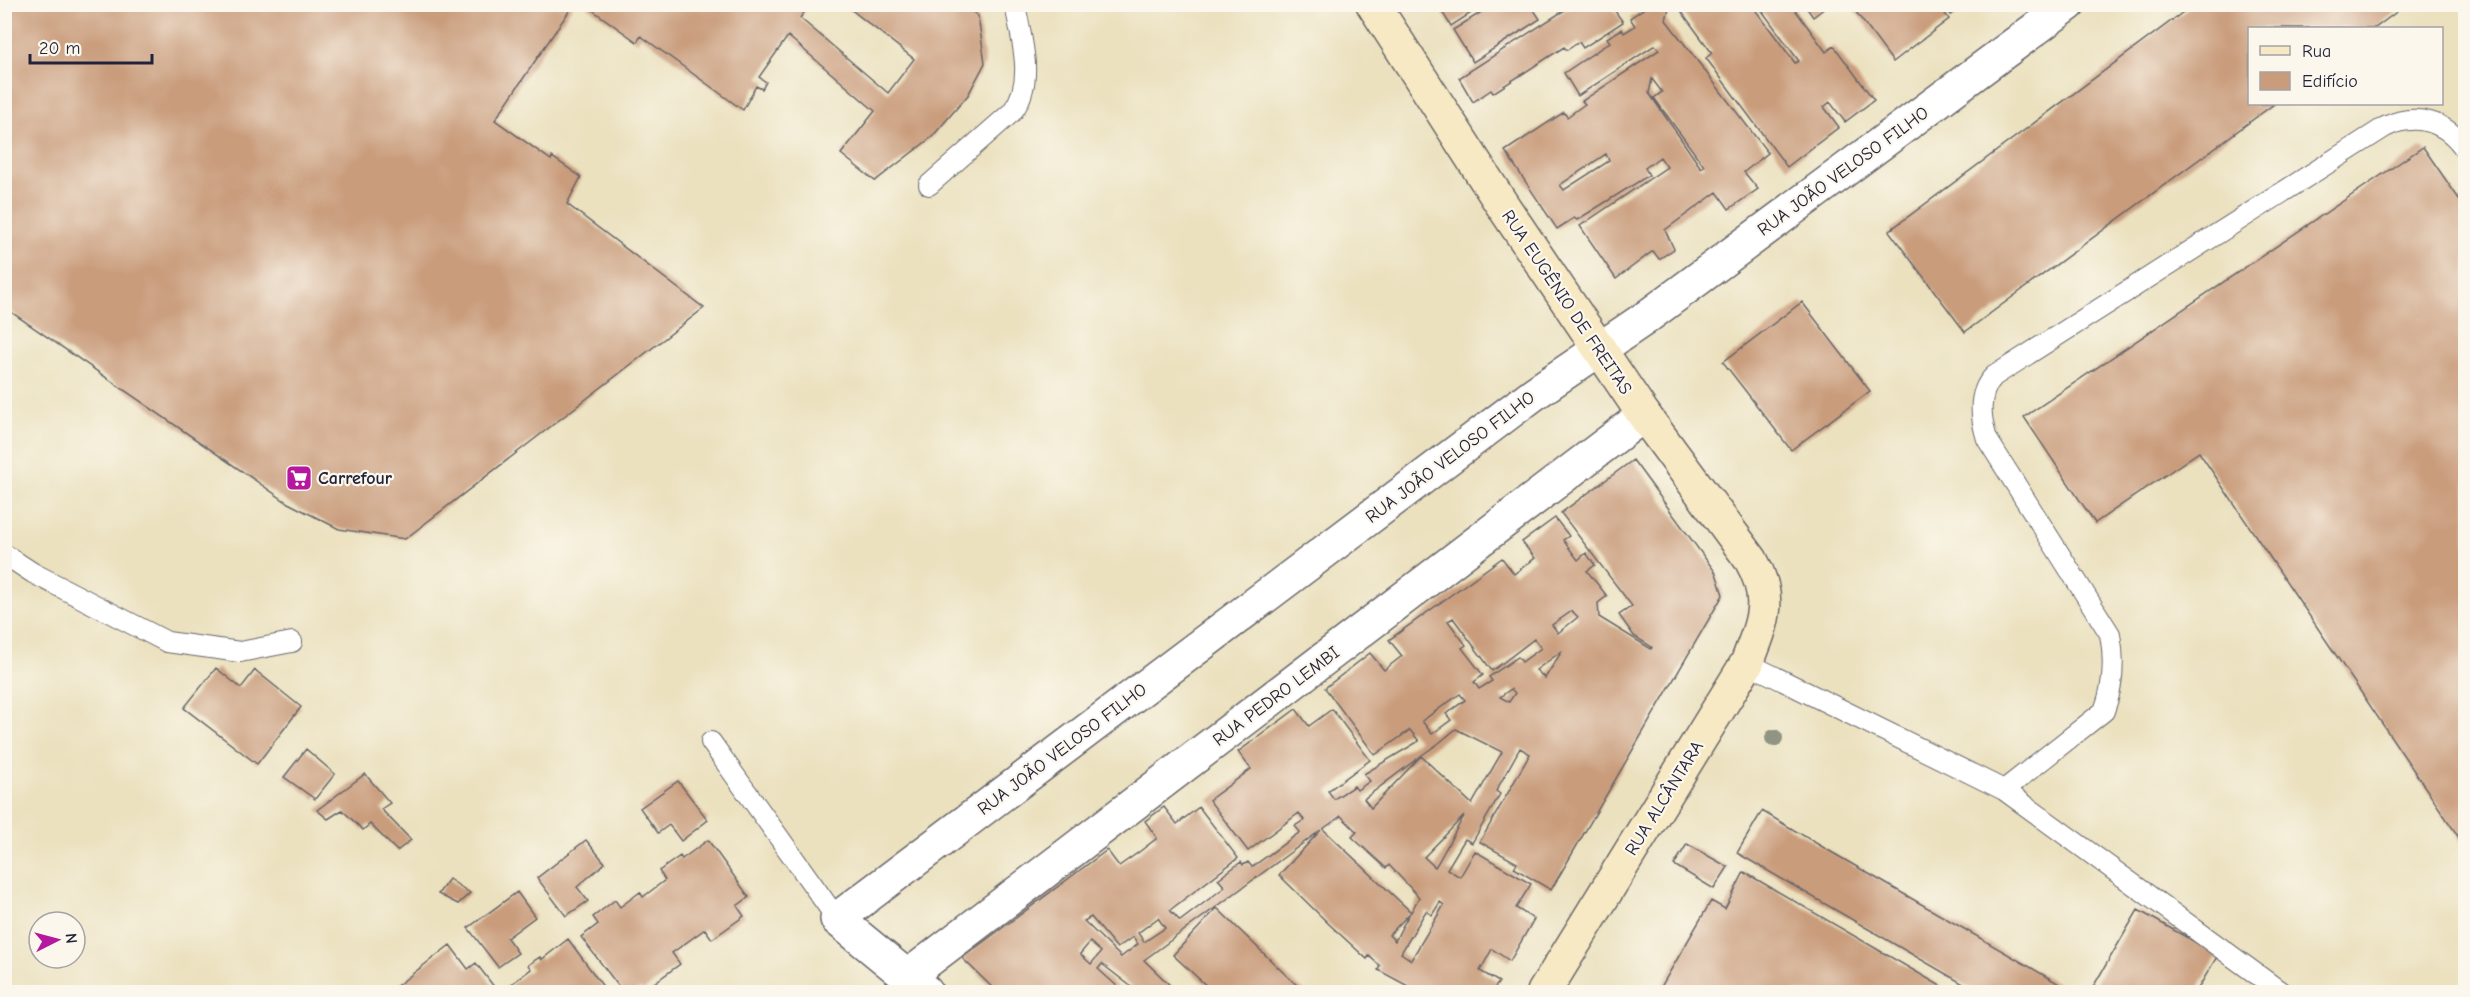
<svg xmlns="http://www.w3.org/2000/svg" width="2470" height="997" viewBox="0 0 2470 997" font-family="'Comic Neue',sans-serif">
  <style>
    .building { fill: #c99c7b; fill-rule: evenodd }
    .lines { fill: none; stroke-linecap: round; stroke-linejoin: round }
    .lane-casing { stroke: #686569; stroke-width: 22 }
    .street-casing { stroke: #686569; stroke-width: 36 }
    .secondary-casing { stroke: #686569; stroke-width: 36 }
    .lane { stroke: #fff; stroke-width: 20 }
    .street { stroke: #fff; stroke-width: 33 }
    .secondary { stroke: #f7e9c3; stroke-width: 33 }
    .tree { fill: #909482 }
    .labels { text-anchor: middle; stroke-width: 4.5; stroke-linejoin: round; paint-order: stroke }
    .street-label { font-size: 18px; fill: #22223b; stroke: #fbf7ec }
    .poi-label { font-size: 18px; font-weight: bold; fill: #22223b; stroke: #fbf7ec; text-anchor: start }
  </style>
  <rect width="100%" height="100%" fill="#fbf7ec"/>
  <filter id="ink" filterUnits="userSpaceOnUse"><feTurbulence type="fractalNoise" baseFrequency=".0167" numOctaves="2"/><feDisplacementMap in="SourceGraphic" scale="12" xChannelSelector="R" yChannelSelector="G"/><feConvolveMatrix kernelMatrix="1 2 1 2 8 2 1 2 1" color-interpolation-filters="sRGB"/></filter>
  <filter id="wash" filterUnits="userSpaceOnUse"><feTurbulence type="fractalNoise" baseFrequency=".008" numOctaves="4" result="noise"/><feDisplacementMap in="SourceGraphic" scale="24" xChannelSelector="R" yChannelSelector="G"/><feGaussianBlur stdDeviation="1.35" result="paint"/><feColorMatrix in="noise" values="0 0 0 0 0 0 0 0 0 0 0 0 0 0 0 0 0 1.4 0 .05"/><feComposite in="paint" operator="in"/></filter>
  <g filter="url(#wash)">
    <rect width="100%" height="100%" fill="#ebe1bf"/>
    <g id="blocks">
      <!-- building -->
      <path class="building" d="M4,4H574L495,120L551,160L552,157L581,177L567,204L704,308L405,539L339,529L288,503L4,307Z
        M584,4H810L800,18L888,93L914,59L844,4H962L978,16L985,63L968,95L932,137L875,181L841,154L875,111L788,36L759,77L766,82L762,89L756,86L743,110L641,36L637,42Z
        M1437,4H1485L1451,26Z
        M1494,4H1530L1540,19L1473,62L1453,30Z
        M1574,4H1615L1612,7L1623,22L1583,48L1579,42L1567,50L1564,47L1493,93L1491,90L1473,102L1459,78Z
        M1640,4H1670L1666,20L1768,153L1744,172L1758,189L1729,209L1717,192L1665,230L1674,249L1659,259L1653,251L1616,279L1580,226L1667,167L1660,157L1645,168L1649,175L1577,220L1574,218L1557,229L1505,151L1564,112L1567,117L1585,104L1582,101L1659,50L1655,45L1578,96L1564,73L1610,42L1607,38L1622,29L1624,33L1635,26L1630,18L1643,9ZM1652,79L1662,92L1654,98L1704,166L1701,168L1649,93ZM1606,154L1609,161L1564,190L1560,185Z
        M1676,4H1751L1795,63L1799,61L1757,4H1791L1826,52L1834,46L1874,100L1845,122L1830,102L1824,107L1839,127L1787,167L1706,58L1712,53Z
        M1804,4H1830L1813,17Z
        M1850,4H1938L1949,19L1893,62Z
        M1943,4H1966L1951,15Z
        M2194,4H2407L2375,28H2250V104H2274L1965,332L1889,231Z
        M2423,147L2466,209V848L2199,452L2095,523L2024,417Z
        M1802,302L1870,391L1791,450L1723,362Z
        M1633,460L1716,573L1723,595L1551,890L1514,868L1517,863L1480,842L1530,754L1520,748L1496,791L1500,794L1472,843L1465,839L1447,869L1460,877L1475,851L1531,884L1516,908L1534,919L1510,961L1492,949L1480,971L1499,982L1492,992H1419L1378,970L1380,966L1369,956L1367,959L1330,925L1279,875L1321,830L1144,960L1177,992H1128L1133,988L1102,964L1098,969L1118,987L1112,992H997L962,958L1107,850L1119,866L1139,852L1157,838L1145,821L1164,807L1177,824L1199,807L1238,858L1170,910L1180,921L1225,887L1218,879L1241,862L1243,865L1248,862L1252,867L1300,832L1295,826L1304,820L1299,813L1248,851L1209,800L1251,769L1238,752L1296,709L1309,726L1332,709L1370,760L1328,791L1334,799L1354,786L1357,790L1370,781L1364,774L1419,741L1410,730L1375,755L1325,688L1370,653L1384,670L1402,656L1389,640L1502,558L1514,574L1535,558L1522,542L1555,518L1569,536L1563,540L1578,560L1586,553L1595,565L1587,571L1607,596L1598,603L1599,617L1651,649L1652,647L1634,636L1619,615L1632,606L1561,513ZM1572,611L1578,617L1558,633L1552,625ZM1453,618L1492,671L1534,639L1541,648L1522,662L1518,657L1489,677L1492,681L1479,689L1474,682L1483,675L1462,648L1466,645L1448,621ZM1562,651L1545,678L1536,670L1544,664ZM1511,689L1515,693L1509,702L1500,697ZM1460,694L1465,700L1446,714L1451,720L1432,734L1422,721ZM1456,729L1502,752L1472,804L1421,756L1371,808L1364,799L1422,755L1439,743ZM1341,816L1357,832L1352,837L1386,868L1389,865L1419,897L1411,912L1323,829ZM1464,816L1437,864L1435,867L1424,857ZM1440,902L1444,905L1411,960L1401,953L1426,911L1432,915ZM1410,913L1402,927L1395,941L1389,935ZM1091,917L1117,948L1133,937L1138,944L1121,957L1084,921ZM1158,918L1165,928L1144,942L1138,933ZM1090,942L1101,952L1091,964L1080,954Z
        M216,668L241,688L255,670L301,707L257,764L184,708Z
        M306,749L335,774L315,799L284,777Z
        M365,774L390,803L381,809L411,840L397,851L370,824L363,830L342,810L328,819L317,810Z
        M678,781L708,820L681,841L669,825L658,833L640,808Z
        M1762,811L1826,849L2073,992H1977L1737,853Z
        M586,840L605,863L577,887L588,901L566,916L537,878Z
        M708,840L749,897L737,906L744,916L712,939L705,929L672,953L680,964L643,991L641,989L636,992H623L581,937L598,924L593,917L615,900L620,907L640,892L643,897L665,880L659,871L680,856L682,859Z
        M1687,844L1728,867L1714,889L1674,865Z
        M1744,872L1951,992H1658L1711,901L1725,909Z
        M449,879L470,893L458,904L438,894Z
        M517,892L535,917L507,938L518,953L498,967L468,928Z
        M1217,908L1290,979L1305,992H1208L1211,990L1173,955Z
        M2138,910L2218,955L2196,992H2090Z
        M568,939L607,992H516L510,985L531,969L528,965L540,957L541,960Z
        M450,945L468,969L476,963L498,992H389Z"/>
    </g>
  </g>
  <g filter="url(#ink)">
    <use href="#blocks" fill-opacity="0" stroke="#686569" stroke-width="1.5"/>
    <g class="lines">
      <defs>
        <path id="lane" d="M929,185L1012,112C1036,81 1021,40 1015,4
          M4,554L33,573L167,642L240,652L292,642
          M1747,663L2004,790L2281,992
          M711,742L837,919
          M2004,790L2104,711C2114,685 2115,661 2110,634L1987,439C1980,417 1977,393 1994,376L2385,127C2416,112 2447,121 2466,151"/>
        <path id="street" d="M908,976L1644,415
          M926,992L837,919L1535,393L1644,319L2069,4"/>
        <path id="secondary" d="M1373,4L1501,203L1644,415L1751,560C1774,600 1762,624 1747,663L1544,992"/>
      </defs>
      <!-- lane casing -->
      <use href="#lane" class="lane-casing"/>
      <!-- street casing -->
      <use href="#street" class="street-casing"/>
      <!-- secondary casing -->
      <use href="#secondary" class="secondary-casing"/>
      <!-- lane -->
      <use href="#lane" class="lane"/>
      <!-- street -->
      <use href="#street" class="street"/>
      <!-- secondary -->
      <use href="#secondary" class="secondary"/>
    </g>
    <!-- trees -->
    <circle class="tree" cx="1774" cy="738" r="9"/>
  </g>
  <!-- icons -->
  <defs>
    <symbol id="supermarket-square" viewBox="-11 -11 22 22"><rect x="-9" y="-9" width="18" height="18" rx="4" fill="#b5179e" stroke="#fbf7ec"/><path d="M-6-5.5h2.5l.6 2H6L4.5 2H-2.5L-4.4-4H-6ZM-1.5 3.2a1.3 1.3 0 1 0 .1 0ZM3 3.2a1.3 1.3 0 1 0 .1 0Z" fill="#fff"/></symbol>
  </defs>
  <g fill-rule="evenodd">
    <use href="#supermarket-square" x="284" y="463" width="30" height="30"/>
  </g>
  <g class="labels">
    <!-- street labels -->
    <g class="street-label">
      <text transform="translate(1843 171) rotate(-36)" y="6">RUA JOÃO VELOSO FILHO</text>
      <text transform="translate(1567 302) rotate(56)" y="6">RUA EUGÊNIO DE FREITAS</text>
      <text transform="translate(1450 457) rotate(-37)" y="6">RUA JOÃO VELOSO FILHO</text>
      <text transform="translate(1276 696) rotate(-37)" y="6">RUA PEDRO LEMBI</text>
      <text transform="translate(1062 749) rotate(-37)" y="6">RUA JOÃO VELOSO FILHO</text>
      <text transform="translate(1664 798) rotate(-58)" y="6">RUA ALCÂNTARA</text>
    </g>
    <!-- poi labels -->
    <g class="poi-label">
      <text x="318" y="484">Carrefour</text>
    </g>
  </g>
  <!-- margin -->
  <rect width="2470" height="997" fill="none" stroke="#fbf7ec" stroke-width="24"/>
  <!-- legend -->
  <rect x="2248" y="27" width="195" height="78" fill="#fbf7ec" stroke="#a4a2a5" stroke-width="1.5"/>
  <rect x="2260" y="46" width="30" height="9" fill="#f7e9c3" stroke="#a4a2a5" stroke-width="1.5"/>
  <text x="2302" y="57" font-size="18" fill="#22223b">Rua</text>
  <rect x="2260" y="72" width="30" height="18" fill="#c99c7b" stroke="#a4a2a5" stroke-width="1.5"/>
  <text x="2302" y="87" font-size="18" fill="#22223b">Edifício</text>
  <!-- north arrow -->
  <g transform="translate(57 940) rotate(84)"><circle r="28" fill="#fbf7ec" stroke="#a4a2a5" stroke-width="1.5"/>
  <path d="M0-4.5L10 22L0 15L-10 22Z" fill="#b5179e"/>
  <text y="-9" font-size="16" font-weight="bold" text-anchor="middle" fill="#22223b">N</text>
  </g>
  <!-- scale -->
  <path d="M30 54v9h122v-9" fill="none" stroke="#22223b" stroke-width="3"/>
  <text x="39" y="54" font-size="18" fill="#22223b" stroke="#fbf7ec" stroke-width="4.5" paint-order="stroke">20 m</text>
</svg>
